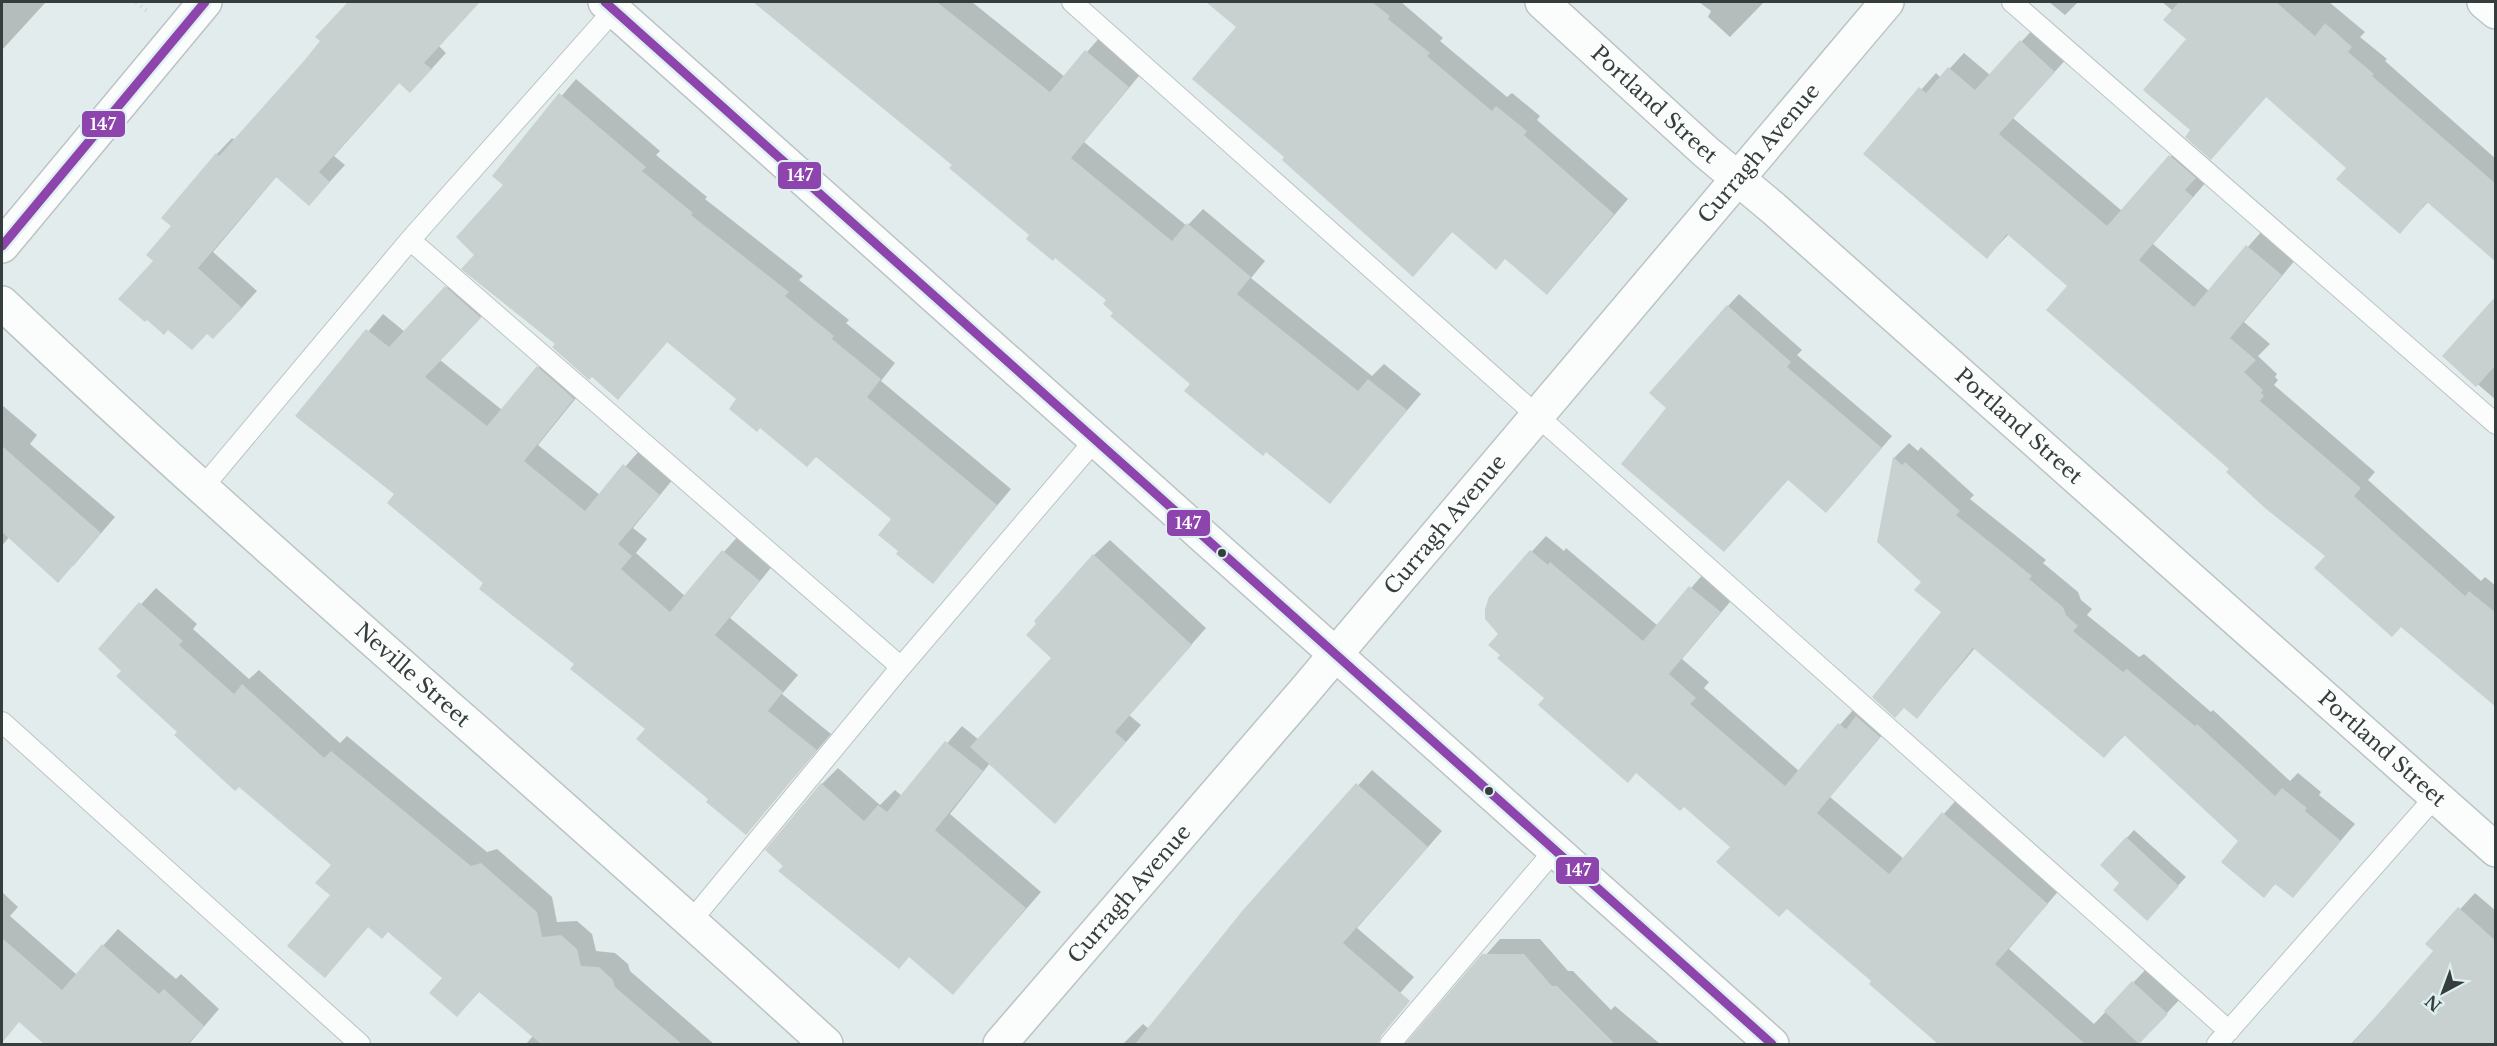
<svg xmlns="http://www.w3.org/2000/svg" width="2497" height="1046" viewBox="0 0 2497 1046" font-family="'Libre Baskerville',serif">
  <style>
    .shadow { fill: #0003 }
    .building { fill: #c8d0d0 }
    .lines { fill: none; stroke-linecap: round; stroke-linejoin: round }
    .lane-casing { stroke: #bcc3c3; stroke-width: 22 }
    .street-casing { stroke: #bcc3c3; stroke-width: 36 }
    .secondary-casing { stroke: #bcc3c3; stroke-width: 36 }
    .path { stroke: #d4d7d7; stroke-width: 4; stroke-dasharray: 1.5 4.5; stroke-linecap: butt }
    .lane { stroke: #fbfcfc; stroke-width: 20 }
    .street { stroke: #fbfcfc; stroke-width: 33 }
    .secondary { stroke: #fbfcfc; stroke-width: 33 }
    .bus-1-casing { stroke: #def0f0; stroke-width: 14 }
    .bus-1 { stroke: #8e44ad; stroke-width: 9 }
    .bus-dot { fill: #363d3d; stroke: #def0f0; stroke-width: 2 }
    .labels { text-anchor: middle; stroke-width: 6; stroke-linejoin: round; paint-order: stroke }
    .street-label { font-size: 21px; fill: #363d3d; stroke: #def0f0 }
    .line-badge { stroke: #def0f0; stroke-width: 2 }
    .badge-label { font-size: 16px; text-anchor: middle; font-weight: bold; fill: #fff }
  </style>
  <rect width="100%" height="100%" fill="#e2ecec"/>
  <!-- shadow -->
  <path class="shadow" d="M2,2L45,3L2,50Z
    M350,2H479L439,46L446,53L426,75L400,82L334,156L345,165L324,188L277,176L213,252L257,291L229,322L155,261L217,154L232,138L235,140L322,41L318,37Z
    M754,2H972L1065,77L1101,36L1143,71L1084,142L1187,226L1203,209L1265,261L1251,278L1372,376L1384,364L1421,394L1330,502L1192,384L1115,312L1108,300L954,165Z
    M1208,2H1401L1443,38L1440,41L1507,97L1512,93L1540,116L1537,120L1628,199L1561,278L1505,258L1453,231L1413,275L1287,157L1238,27Z
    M1699,2H1764L1730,37L1708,17L1711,11Z
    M2049,2H2078L2065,15Z
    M2162,2H2329L2365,32L2360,37L2387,59L2385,61L2496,159V260L2429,201L2400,232L2348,167L2267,96L2211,158L2192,130L2188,39L2173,11Z
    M2036,26L2069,56L2013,118L2122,211L2185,141L2207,181L2153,244L2209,291L2262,231L2296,259L2244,322L2270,344L2258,356L2277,374L2275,377L2278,380L2274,385L2375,472L2368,480L2481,581L2485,577L2496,586V705L2402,625L2231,468L2069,286L2009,234L1987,257L1865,153L1936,73L1941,78L1964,53L1990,75Z
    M576,79L660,151L656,155L707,197L705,199L803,276L799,280L849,320L846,323L895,363L881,381L1011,489L933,582L900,551L893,518L816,456L760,426L738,399L668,341L618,398L557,344L476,255L506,185L494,176Z
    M462,272L496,301L440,360L502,410L553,351L589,382L538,445L600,495L640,450L674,478L633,528L647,539L636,553L685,596L739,535L774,564L730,618L798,675L782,694L831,734L746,833L710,799L647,729L485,583L396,494L297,416L383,314L405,332Z
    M1739,294L1802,350L1797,355L1892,436L1838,499L1789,478L1668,408L1728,306Z
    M2496,299V400L2444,355Z
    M2,405L37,435L30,444L115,517L73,566L9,537L2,546Z
    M1909,443L1918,451L1921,447L1974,495L1970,499L2046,560L2043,563L2078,592L2081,600L2092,609L2087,615L2139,657L2144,654L2211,712L2213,710L2290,781L2298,773L2321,792L2319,795L2355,824L2293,896L2276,883L2264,896L2240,841L2126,734L2104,756L1975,648L1917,717L1943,612L1923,582L1894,458Z
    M1546,536L1564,551L1566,548L1658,626L1705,572L1735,596L1682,659L1709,682L1704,688L1799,771L1854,709L1894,721L1830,797L1904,859L1958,798L2061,888L2009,949L2094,1024L2148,967L2181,998L2138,1044H1941L1871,984L1874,980L1732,847L1684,805L1546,697L1502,655L1500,634L1490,597Z
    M1110,540L1206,628L1129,715L1141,725L1070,806L990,763L950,814L1041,892L953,993L910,956L785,865L822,784L838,768L880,805L895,790L902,796L962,726L979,740L1053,658L1094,555Z
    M156,588L197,624L193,629L249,679L259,670L340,743L347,736L487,852L497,849L552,897L557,922L577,921L592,934L596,951L615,953L628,964L630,971L714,1044H526L533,1036L480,991L457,1015L444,978L388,931L369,926L325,975L333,865L179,732L123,670L100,649Z
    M1372,770L1442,831L1357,928L1414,977L1382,1014L1352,1015L1329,1044H1123L1143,1024L1149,1029L1244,911Z
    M2134,830L2186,877L2154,911L2102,865Z
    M2,892L18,907L10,916L77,975L118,929L176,979L181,974L219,1009L189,1044H47L19,1021L16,1024L2,1012Z
    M2475,893L2496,911V1044H2351L2436,951L2428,944Z
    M1500,939H1540L1568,971H1573L1611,1010L1615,1006L1660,1044H1430L1417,1033Z"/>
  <!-- building -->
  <path class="building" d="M348,2H480L424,63L432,69L410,93L399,83L319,172L330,182L309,206L276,177L198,268L242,308L213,339L207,334L192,350L168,330L164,335L147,320L145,322L118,299L153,261L146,255L171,226L161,218L216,153L219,156L304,61L320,41L315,37Z
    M753,2H937L1050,92L1085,50L1129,87L1071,158L1172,241L1187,223L1251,277L1237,294L1358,391L1368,379L1407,410L1330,504L1266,452L1263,456L1184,391L1190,384L1110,316L1113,313L1103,304L1106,300L1055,258L1053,261L1026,239L1029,235L949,168L952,165Z
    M1206,2H1372L1390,16L1388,19L1430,53L1427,56L1492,111L1496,106L1527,131L1524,135L1614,214L1547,295L1505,259L1496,270L1452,232L1413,277L1282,160L1284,157L1192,79L1236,27Z
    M2179,2H2276L2315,36L2325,23L2352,47L2348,52L2374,74L2372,76L2496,184V262L2427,202L2400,234L2336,179L2346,168L2266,97L2211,160L2185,137L2190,130L2143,90L2186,39L2163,20Z
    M2020,40L2055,72L1999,134L2107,226L2169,155L2196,178L2185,190L2193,197L2139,260L2194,307L2246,245L2282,275L2230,338L2256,360L2244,372L2263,390L2261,393L2264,396L2260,401L2361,488L2354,496L2465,596L2469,591L2496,613V707L2401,627L2392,637L2314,568L2325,556L2265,508L2226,472L2229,469L2046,310L2067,286L2007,234L1987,259L1863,154L1919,87L1926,93L1948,67L1975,90Z
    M559,93L646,167L642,171L693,213L691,215L789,292L785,296L834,336L832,339L881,379L867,397L997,505L933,584L896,554L898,551L878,535L891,519L816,457L807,467L760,428L757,432L729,409L736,399L667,342L618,400L592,377L589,380L552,347L555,344L461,269L474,255L456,237L503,185L492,176Z
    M445,286L481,318L425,377L487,426L537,366L574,399L524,461L585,511L623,464L660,495L618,544L632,556L621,569L670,612L722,550L760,581L715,635L783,692L768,711L817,750L746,835L706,802L708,799L636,739L645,729L570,669L574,664L479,589L483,583L387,503L394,494L295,416L366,329L389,347Z
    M2496,296V365L2476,387L2442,356Z
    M1727,305L1791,362L1787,367L1882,448L1826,513L1788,480L1724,552L1621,464L1666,408L1649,393Z
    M2,446L101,533L58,583L2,532Z
    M1893,457L1902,465L1905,462L1960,511L1956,515L2032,576L2029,579L2063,607L2066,615L2078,626L2073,631L2123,672L2127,669L2195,726L2197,724L2275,796L2282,788L2307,808L2305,811L2341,841L2293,898L2275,884L2264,898L2221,862L2238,841L2124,735L2104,758L1973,648L1917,719L1904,708L1895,718L1872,697L1941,612L1914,590L1921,582L1877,542Z
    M1530,550L1548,565L1550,562L1643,641L1689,586L1721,612L1669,674L1696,698L1690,704L1785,786L1838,723L1846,729L1856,716L1880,737L1817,813L1889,874L1942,812L2048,904L1995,964L2085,1044H1938L1869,984L1871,981L1787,909L1779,917L1716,862L1730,847L1684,807L1680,811L1636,773L1628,783L1538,705L1544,698L1497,658L1500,655L1488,645L1498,634L1485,619V609L1489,597Z
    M1093,554L1192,645L1115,732L1126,742L1055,824L970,747L1051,658L1026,635L1036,624L1034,621Z
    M139,602L183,641L179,645L234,694L242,684L324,758L331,751L471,866L481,863L537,912L542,937L561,935L577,949L581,966L599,967L613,980L615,987L682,1044H541L479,992L457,1017L429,993L442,978L388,932L382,939L368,927L325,978L287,946L330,895L315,883L331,865L239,787L235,791L174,735L177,732L116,676L121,671L98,649Z
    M945,741L983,771L935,830L1026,908L953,995L909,957L899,969L778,871L783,866L765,850L821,783L864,821L878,805L887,812Z
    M1356,783L1428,847L1343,943L1410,1001L1381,1036L1378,1044H1135L1243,910Z
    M2126,837L2179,886L2147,921L2113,890L2119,883L2100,865Z
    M2458,907L2496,941V1044H2352L2433,951L2425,944Z
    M2,938L62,990L102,944L159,994L164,989L204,1026L188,1044H44L19,1022L2,1043Z
    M1482,954H1524L1552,986H1557L1615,1044H1405Z
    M2132,981L2168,1014L2139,1044L2104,1011Z"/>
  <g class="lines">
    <defs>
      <path id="lane" d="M1072,2L2229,1031
        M2012,2L2496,424
        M410,240L901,667L1095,440
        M203,487L410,240L614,10
        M2,722L360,1044
        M691,921L901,667
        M1390,1044L1553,852
        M2217,1044L2435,797"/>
      <g id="street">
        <path d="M605,2L1772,1044"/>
        <path id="s1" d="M1542,2L1706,152L1773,208L2496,850"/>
        <path d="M2484,2L2496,12"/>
        <path id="s2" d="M2,303C270,557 554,794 826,1044"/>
        <path id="s3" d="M1000,1044L1302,694L1887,2"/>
      </g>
      <path id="secondary" d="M2,246L205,2"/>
    </defs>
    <!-- lane casing -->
    <use href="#lane" class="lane-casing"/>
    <!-- street casing -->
    <use href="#street" class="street-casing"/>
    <!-- secondary casing -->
    <use href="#secondary" class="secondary-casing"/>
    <!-- path -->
    <path class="path" d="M136,2L148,12"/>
    <!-- lane -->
    <use href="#lane" class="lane"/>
    <!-- street -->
    <use href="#street" class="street"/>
    <!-- secondary -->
    <use href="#secondary" class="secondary"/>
    <defs>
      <path id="bus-1" d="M605,2L1772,1044
        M2,246L205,2"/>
    </defs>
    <!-- bus-1 casing -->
    <use href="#bus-1" class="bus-1-casing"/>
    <!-- bus-1 -->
    <use href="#bus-1" class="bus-1"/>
  </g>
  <!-- markers -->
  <g class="bus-dot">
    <circle cx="1222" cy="553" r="5"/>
    <circle cx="1489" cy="791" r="5"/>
  </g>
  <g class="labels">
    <!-- street labels -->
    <g class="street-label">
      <text dy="7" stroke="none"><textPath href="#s1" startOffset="152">Portland Street</textPath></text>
      <text dy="7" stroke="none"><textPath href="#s3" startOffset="1170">Curragh Avenue</textPath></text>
      <text dy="7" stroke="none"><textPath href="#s1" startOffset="638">Portland Street</textPath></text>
      <text dy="7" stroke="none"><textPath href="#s3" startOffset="684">Curragh Avenue</textPath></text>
      <text dy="7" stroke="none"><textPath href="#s2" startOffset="554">Neville Street</textPath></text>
      <text dy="7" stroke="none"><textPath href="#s1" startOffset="1124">Portland Street</textPath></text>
      <text dy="7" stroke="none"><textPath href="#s3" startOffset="198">Curragh Avenue</textPath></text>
    </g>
  </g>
  <g class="line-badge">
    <rect x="81" y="110" width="45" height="28" rx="6" fill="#8e44ad"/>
    <rect x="777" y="161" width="45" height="29" rx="6" fill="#8e44ad"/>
    <rect x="1166" y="509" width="45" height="28" rx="6" fill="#8e44ad"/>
    <rect x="1555" y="856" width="45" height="29" rx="6" fill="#8e44ad"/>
  </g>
  <g class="badge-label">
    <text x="103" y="130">147</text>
    <text x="800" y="181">147</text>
    <text x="1188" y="529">147</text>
    <text x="1578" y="876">147</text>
  </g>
  <!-- border -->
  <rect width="2497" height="1046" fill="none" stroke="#363d3d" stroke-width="6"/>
  <!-- north arrow -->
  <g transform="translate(2443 992) rotate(221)" stroke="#def0f0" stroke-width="4.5" paint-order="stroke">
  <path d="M0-4.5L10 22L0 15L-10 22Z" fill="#363d3d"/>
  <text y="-9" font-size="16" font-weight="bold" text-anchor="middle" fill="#363d3d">N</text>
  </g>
</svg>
